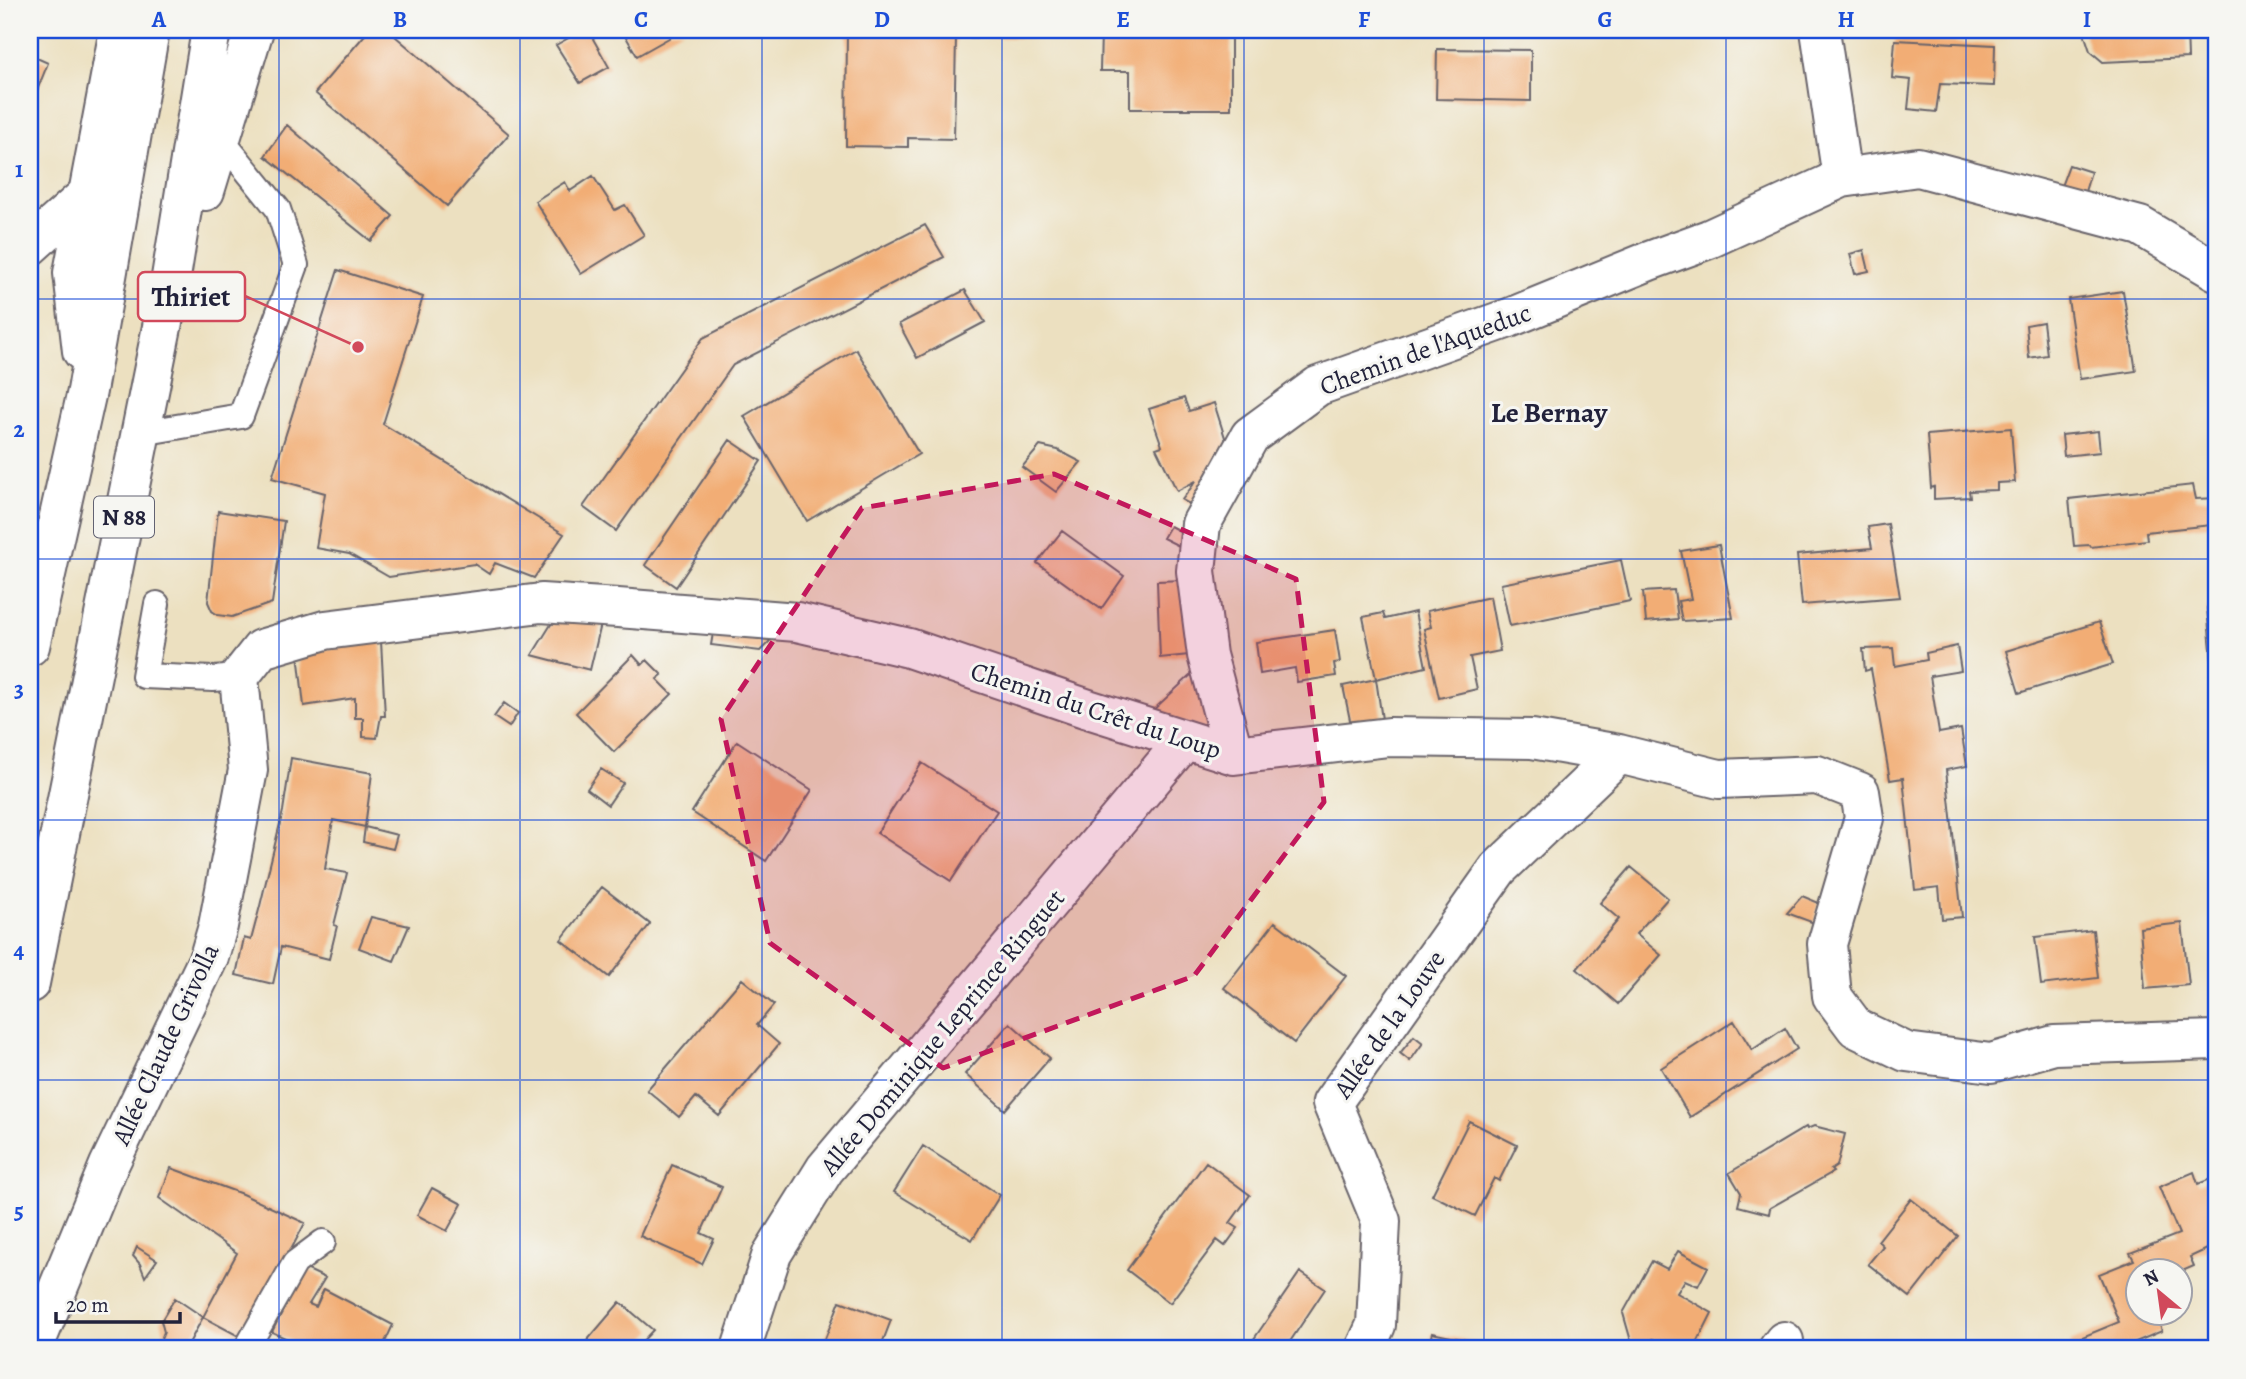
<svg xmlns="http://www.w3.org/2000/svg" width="2246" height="1379" viewBox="0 0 2246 1379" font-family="Alegreya,serif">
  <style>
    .building { fill: #f2ad74 }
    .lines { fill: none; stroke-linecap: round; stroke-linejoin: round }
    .service-casing { stroke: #69646a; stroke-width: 28 }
    .minor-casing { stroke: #69646a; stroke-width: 42 }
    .trunk-casing { stroke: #69646a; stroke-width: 42 }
    .service { stroke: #fff; stroke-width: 24 }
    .minor { stroke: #fff; stroke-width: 38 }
    .trunk { stroke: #fff; stroke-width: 38 }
    .marked { fill: #c2185b; fill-opacity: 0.2; stroke: #c2185b; stroke-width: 5; stroke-dasharray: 14 9; stroke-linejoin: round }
    .grid { fill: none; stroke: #1d4ed8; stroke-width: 2; stroke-opacity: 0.55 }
    .labels { text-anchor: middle; stroke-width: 6; stroke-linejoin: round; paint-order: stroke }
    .shield { fill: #f6f6f2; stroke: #626272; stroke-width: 2 }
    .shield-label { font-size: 24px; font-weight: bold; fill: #22223b }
    .street-label { font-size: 26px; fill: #22223b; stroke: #f6f6f2 }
    .neighbourhood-label { font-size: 28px; font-weight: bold; fill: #22223b; stroke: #f6f6f2 }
    .leader { fill: none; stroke: #d1495b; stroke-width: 2.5 }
    .callout-dot { fill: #d1495b; stroke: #f6f6f2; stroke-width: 2.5 }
    .callout { fill: #f6f6f2; stroke: #d1495b; stroke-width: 2.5 }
    .callout-label { font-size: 28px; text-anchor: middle; font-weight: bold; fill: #22223b }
    .neatline { fill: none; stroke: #1d4ed8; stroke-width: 2.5 }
    .grid-label { font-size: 23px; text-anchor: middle; font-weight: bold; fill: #1d4ed8 }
  </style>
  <rect width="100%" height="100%" fill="#f6f6f2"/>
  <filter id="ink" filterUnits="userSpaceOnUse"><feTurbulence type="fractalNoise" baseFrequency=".0143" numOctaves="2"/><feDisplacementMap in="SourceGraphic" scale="14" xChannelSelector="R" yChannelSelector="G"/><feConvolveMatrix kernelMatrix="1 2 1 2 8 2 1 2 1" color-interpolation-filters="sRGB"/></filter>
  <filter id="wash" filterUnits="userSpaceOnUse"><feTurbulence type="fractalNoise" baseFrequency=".00686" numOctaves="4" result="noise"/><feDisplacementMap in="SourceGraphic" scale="28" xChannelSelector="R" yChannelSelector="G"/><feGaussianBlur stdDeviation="1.57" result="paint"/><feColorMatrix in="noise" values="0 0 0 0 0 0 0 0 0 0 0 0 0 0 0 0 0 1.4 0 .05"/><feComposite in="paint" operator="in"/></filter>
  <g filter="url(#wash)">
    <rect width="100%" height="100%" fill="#ece0c0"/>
    <g id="blocks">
      <!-- building -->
      <path class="building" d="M369,30H388L509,134L447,206L315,93Z
        M583,30H588L609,67L580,83L556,45Z
        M622,30H683L637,56Z
        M847,30H1042V38L956,37L954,139L908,138V147L846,146Z
        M1187,30H1231V109H1130V71H1100L1101,32L1187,33Z
        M2083,30H2187L2188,58L2103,62L2090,51Z
        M1895,40L1995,45L1994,86L1940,84L1936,112L1908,109L1911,80L1892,78Z
        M1437,49L1531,50V101L1436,99Z
        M30,55L48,63L30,108Z
        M287,125L393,216L371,241L265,156Z
        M2069,165L2091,172L2083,198L2060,189Z
        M593,176L615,210L625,205L644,235L581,274L535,201L565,182L570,191Z
        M925,225L944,257L733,365L616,531L583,507L703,338Z
        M1864,250L1869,271L1855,274L1850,254Z
        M338,270L423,297L383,424L564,534L534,578L495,563L489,574L474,564L389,577L349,554L316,548L325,493L272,478Z
        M965,290L985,322L917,358L899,324Z
        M2123,291L2136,371L2080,379L2068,299Z
        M2043,322L2047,355L2029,358L2026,325Z
        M856,349L919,454L807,521L744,416Z
        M1184,398L1189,411L1214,403L1227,444L1197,508L1182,500L1196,481L1177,491L1156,448L1162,446L1149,409Z
        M2011,428L2015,482L1997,483V490L1969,491L1970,497L1934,499V487L1931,488L1927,435Z
        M2098,431L2100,452L2064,456L2062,435Z
        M730,440L761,461L676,587L645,565Z
        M1040,446L1058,450L1081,462L1056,492L1022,467Z
        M2193,485L2196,499L2216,498V528L2212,530L2211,525L2146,532L2147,540L2091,547L2090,545L2074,546L2069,499Z
        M218,511L284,521L272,603L232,617L218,615L212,611L208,602Z
        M1888,524L1900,597L1802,605L1797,555L1872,548L1868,527Z
        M1170,526L1191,537L1189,551L1163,538Z
        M1062,531L1124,576L1101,609L1037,563Z
        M1719,545L1733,618L1682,621L1678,601L1691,599L1681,551Z
        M1621,560L1630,601L1510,626L1501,584Z
        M1186,580L1189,655L1160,658L1157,581Z
        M1674,590L1678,619L1646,622L1643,592Z
        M1490,597L1500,651L1470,657L1477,689L1439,698L1424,629L1431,627L1427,611Z
        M2216,607V660L2212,661L2207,608Z
        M1415,612L1426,667L1376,679L1363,617L1383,613L1385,619Z
        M555,618L602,620L590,670L532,655Z
        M2099,622L2113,664L2019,693L2006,651Z
        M1335,630L1340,662L1334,663L1336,676L1297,682L1295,668L1260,674L1256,642Z
        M713,633L771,640L760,651L711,645Z
        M381,641L385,716H381L377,738L363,737V718H355V698L304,706L298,653Z
        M1957,646L1961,671L1930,676L1939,733L1961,729L1967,766L1946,770L1962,917L1942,919L1939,887L1915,890L1903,778L1890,780L1871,669L1865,671L1863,649L1893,648L1895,666L1927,660L1926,653Z
        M633,655L642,665L647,660L662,675L657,679L672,694L614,752L576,713Z
        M1193,673L1210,725L1205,730L1151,712Z
        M1376,679L1383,726L1351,725L1343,686Z
        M504,703L518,713L509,727L494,717Z
        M737,741L812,790L766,861L692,812Z
        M291,758L372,773L365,827L333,820L325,869L347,873L334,925L337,926L329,959L281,947L273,984L236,975L244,938L251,940L260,906L283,811Z
        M922,763L997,811L951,881L877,833Z
        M601,769L623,783L608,805L587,789Z
        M365,827L397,835L393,849L363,842Z
        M1631,867L1668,898L1636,934L1661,955L1618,1004L1577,969L1619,919L1600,903Z
        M602,887L650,924L609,977L561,940Z
        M1802,896L1819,903L1814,923L1787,913Z
        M371,917L409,926L394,961L359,948Z
        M1275,922L1346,976L1294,1043L1224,988Z
        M2182,923L2189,985L2145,989L2140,928Z
        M2093,930L2098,978L2041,985L2035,937Z
        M742,979L774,1005L757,1025L779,1044L719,1116L696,1097L679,1117L647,1090Z
        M1734,1021L1752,1050L1785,1028L1797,1049L1690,1117L1661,1068Z
        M1010,1023L1050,1058L1005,1110L965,1074Z
        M1414,1036L1423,1043L1410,1061L1400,1053Z
        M1469,1121L1517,1145L1499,1181L1494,1178L1475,1216L1432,1195Z
        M1814,1126L1845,1134L1837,1166L1831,1170L1833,1172L1770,1208L1769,1214L1738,1206L1741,1193L1729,1173L1806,1127L1807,1129Z
        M923,1146L1000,1195L972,1240L894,1192Z
        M1206,1162L1250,1195L1230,1223L1238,1228L1225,1246L1217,1240L1170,1303L1127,1270Z
        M672,1165L722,1187L701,1233L714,1239L702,1264L640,1236Z
        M171,1168L242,1194L305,1223L244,1339L203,1317L237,1253L159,1198Z
        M2194,1172L2198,1184L2216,1177V1245L2190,1257L2194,1266L2180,1272L2138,1270V1312H2155L2162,1331L2119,1349H2073L2070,1342L2119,1322L2099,1274L2134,1260L2130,1253L2179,1234L2159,1187Z
        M432,1188L462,1204L447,1231L417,1215Z
        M1911,1199L1958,1236L1910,1297L1868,1264L1883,1246L1878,1241Z
        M137,1247L157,1260L145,1277L140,1264L133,1256Z
        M1678,1251L1708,1267L1698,1286L1685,1280L1677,1293L1712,1313L1694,1349H1674L1653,1339L1649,1348L1631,1341L1623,1313L1652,1261L1667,1269Z
        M304,1268L325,1278L309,1304L316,1307L324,1289L393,1325L385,1342L398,1349H309L272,1332Z
        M1300,1272L1325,1289L1285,1349H1247Z
        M2180,1274L2189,1299L2180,1303Z
        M175,1298L203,1317L186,1349H157L164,1332L161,1321Z
        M840,1301L891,1320L880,1349H821Z
        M620,1302L653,1330L638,1346L641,1349H580Z
        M1432,1333L1484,1344L1483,1349H1428Z"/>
    </g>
  </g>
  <g filter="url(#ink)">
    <use href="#blocks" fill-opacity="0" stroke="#69646a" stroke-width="2"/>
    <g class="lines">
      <defs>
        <path id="service" d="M141,433L241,416L296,265L278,209L221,139
          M157,604L144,676L213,679L239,677
          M246,1349L295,1263L323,1242"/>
        <path id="minor" d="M1820,30L1842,178
          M30,246L88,194
          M1234,755L1207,655L1196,571L1201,524L1250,436L1318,386L1509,318L1649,261L1709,239L1842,178L1918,167L2140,226L2216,271
          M33,1349L109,1165L209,957L218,926L248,770L239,677L261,649L325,630L541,603L618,608L797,622L909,648L1088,709L1234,755L1389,737L1532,739L1619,754L1719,779L1817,775L1860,792L1864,818L1827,944L1832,996L1856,1028L1906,1052L1991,1063L2054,1045L2216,1040
          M741,1349L772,1254L825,1169L1185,740
          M1365,1349L1376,1325L1381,1221L1332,1103L1498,869L1619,754
          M1778,1349L1784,1341"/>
        <path id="trunk" d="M205,191L254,30
          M82,351L73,273L119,30
          M30,646L87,391L150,30
          M30,983L167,302L211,30"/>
      </defs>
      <!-- service casing -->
      <use href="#service" class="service-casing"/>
      <!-- minor casing -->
      <use href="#minor" class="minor-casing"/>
      <!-- trunk casing -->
      <use href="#trunk" class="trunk-casing"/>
      <!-- service -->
      <use href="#service" class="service"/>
      <!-- minor -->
      <use href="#minor" class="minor"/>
      <!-- trunk -->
      <use href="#trunk" class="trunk"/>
    </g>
  </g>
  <!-- marked area -->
  <path class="marked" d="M1054,474L1296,579L1324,802L1194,976L943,1068L770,943L721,719L862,508Z"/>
  <!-- grid -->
  <path class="grid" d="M279,30V1349M520,30V1349M762,30V1349M1002,30V1349M1244,30V1349M1484,30V1349M1726,30V1349M1966,30V1349M30,299H2216M30,559H2216M30,820H2216M30,1080H2216"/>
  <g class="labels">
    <!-- shield labels -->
    <rect class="shield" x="94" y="496.5" width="60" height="41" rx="5"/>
    <g class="shield-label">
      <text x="124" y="525">N 88</text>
    </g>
    <!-- street labels -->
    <g class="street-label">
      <text transform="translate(1425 349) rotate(-20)" y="9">Chemin de l'Aqueduc</text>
      <text transform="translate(1096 710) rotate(18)" y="9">Chemin du Crêt du Loup</text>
      <text transform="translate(1389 1024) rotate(-55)" y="9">Allée de la Louve</text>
      <text transform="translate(942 1032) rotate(-50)" y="9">Allée Dominique Leprince Ringuet</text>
      <text transform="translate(165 1044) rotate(-65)" y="9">Allée Claude Grivolla</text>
    </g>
    <!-- neighbourhood labels -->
    <g class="neighbourhood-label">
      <text x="1549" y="422">Le Bernay</text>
    </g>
  </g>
  <!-- callouts -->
  <path class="leader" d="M358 347L245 296"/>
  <circle class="callout-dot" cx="358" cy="347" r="7"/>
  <rect class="callout" x="138" y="272" width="107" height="49" rx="7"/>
  <g class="callout-label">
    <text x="191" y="306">Thiriet</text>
  </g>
  <!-- margin -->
  <rect width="2246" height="1379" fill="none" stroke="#f6f6f2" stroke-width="77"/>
  <!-- north arrow -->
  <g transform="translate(2159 1292) rotate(331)"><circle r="33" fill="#f6f6f2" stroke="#a1a1a9" stroke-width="2"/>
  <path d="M0-5L12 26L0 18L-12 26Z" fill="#d1495b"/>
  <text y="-10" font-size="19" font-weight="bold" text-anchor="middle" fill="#22223b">N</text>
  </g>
  <!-- scale -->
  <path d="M56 1312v10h124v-10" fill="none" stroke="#22223b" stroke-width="3.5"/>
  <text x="66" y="1312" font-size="21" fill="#22223b" stroke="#f6f6f2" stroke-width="5" paint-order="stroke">20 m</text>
  <rect x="38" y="38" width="2170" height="1302" class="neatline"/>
  <g class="grid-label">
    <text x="159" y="27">A</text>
    <text x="400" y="27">B</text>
    <text x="641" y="27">C</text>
    <text x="882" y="27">D</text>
    <text x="1123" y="27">E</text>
    <text x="1364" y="27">F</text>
    <text x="1605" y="27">G</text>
    <text x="1846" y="27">H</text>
    <text x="2087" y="27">I</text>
    <text x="19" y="177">1</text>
    <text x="19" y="437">2</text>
    <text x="19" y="697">3</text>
    <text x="19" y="958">4</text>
    <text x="19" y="1218">5</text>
  </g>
</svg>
